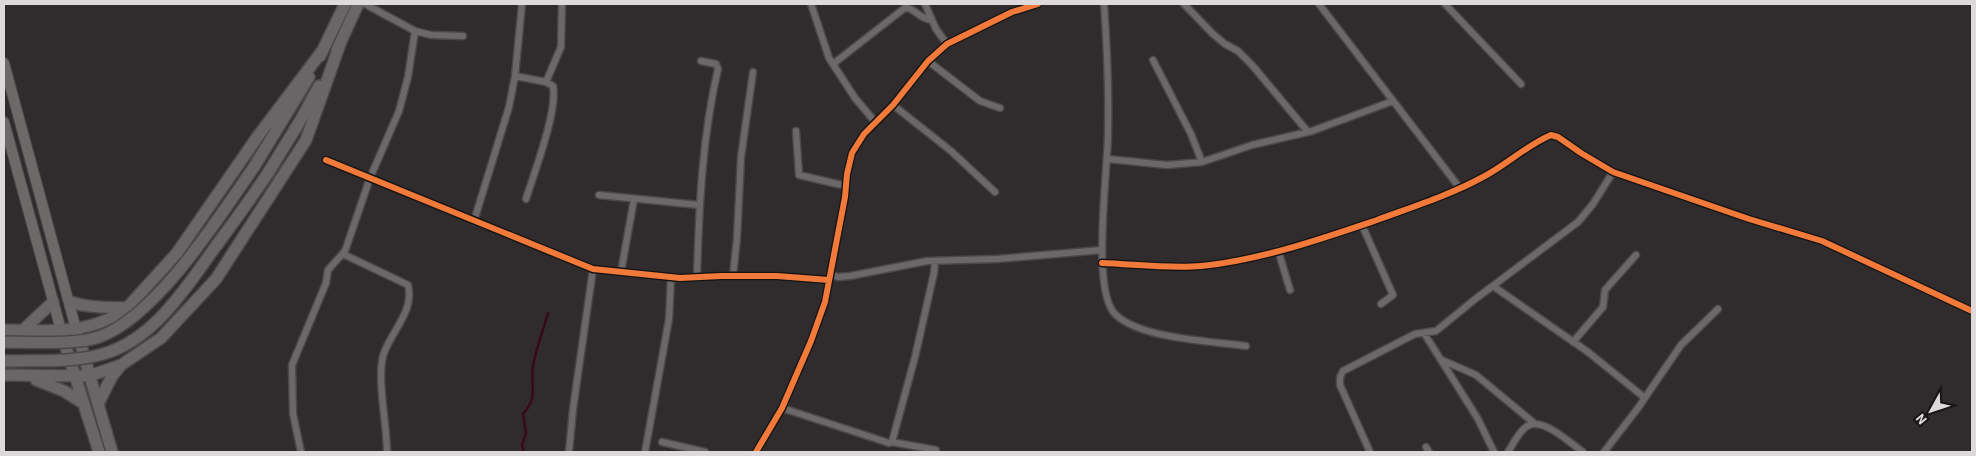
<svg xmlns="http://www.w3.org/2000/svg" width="1976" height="456" viewBox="0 0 1976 456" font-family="'Source Sans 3',sans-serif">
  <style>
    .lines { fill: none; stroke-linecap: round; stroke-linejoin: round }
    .stream { stroke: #3a0917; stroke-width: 2.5 }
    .street-casing { stroke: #4b4849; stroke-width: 9 }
    .primary-casing { stroke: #4b4849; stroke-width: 12 }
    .highway-casing { stroke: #4b4849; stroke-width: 14 }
    .street { stroke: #6a6868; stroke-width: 6 }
    .primary { stroke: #6c6969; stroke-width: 10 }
    .highway { stroke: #686666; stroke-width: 11 }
    .highway-bridge-casing { stroke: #4b4849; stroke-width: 14; stroke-linecap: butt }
    .highway-bridge { stroke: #686666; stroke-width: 11 }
    .cycleway-casing { stroke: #171414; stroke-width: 9 }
    .cycleway { stroke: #f17a3a; stroke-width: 6 }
  </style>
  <rect width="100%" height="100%" fill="#302b2c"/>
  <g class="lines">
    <!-- stream -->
    <path class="stream" d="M524,452L522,445L526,433L523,414C539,396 530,387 533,366C536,349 543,331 548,313"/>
    <defs>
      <path id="street" d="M365,4L415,31L431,35L463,36
        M811,4L829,58L855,98L876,123
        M925,4L936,29L947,44
        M1104,4C1107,47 1109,90 1108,133C1108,169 1091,290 1115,314C1140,339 1211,341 1246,346
        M1184,4L1213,34L1225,44L1238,51L1252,65L1308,132
        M1319,4L1459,187
        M1445,4L1521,84
        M1153,60L1191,134L1202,162
        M928,61L980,101L1000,108
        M833,64L906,7C918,11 918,18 932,20
        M515,76L546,82L553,86C558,111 534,173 526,199
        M546,82L561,47L562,4
        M893,105L951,151L995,192
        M796,131L799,175L846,186
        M1108,159L1167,165L1202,162L1252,145L1312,131L1393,101
        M326,160L593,269L680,278L721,276H777L829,280
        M599,195L699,205
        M474,221L509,107L515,76L522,4
        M1362,225L1393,295L1381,304
        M1278,250L1290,290
        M343,254L408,285C415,312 390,332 383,356C377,380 387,426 387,452
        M1102,263C1133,264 1170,269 1201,266C1261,260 1321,239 1377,220C1412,207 1450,195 1483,177C1506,165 1527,145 1551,135L1558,137L1581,153L1613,172L1749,219L1822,241L1972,311
        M621,272L634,199
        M830,274L838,277L850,276L927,261L997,259L1102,250
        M733,276L737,238L741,157L753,72
        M697,277C699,207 702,138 718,69L716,64L701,61
        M1493,286L1588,352L1645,398
        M1424,333L1478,419L1494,452
        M1573,342L1603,307L1605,290L1636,255
        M1442,360L1476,375L1534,423
        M782,408L889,443L892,442L915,357L934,273L935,261
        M662,442L705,452
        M892,442L936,450
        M1426,447L1429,452
        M301,452L293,414L292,365L326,283L328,270L345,251L370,178L399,111L408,77L415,31
        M569,452L573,409L593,269
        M645,452L669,319L671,277
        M756,452L782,408L811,341L825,302L845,197L847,174L852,153L864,134L893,105L928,61L947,44L1012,12L1038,4
        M1370,452L1340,385V377L1343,371L1415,334L1436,331L1474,300L1578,222L1593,204L1613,172
        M1508,452C1513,444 1518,433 1526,427C1541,415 1570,443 1583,452
        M1604,452L1638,408L1681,345L1718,309"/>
      <path id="primary" d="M4,63L76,329
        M4,122L61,330"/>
      <path id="highway" d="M337,50L358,4
        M320,56L345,4
        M254,167L309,77
        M268,173L300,121L319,86
        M70,302C89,308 107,307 127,308
        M4,330C46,331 92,335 127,308L177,253L258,136L323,50
        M23,330L53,302
        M77,332L112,452
        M62,335L99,452
        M4,375L89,376L121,365L161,338L216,279L306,140L340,44
        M36,380L64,391L83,403
        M98,404L112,376L121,365"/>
    </defs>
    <!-- street casing -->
    <use href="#street" class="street-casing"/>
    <!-- primary casing -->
    <use href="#primary" class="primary-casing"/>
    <!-- highway casing -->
    <use href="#highway" class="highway-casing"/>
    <!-- street -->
    <use href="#street" class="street"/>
    <!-- primary -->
    <use href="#primary" class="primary"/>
    <!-- highway -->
    <use href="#highway" class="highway"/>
    <defs>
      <path id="highway-bridge" d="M4,342C28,342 78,345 99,337C157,316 219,217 254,167
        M4,361C36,360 72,363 103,354C156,339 188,284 219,242C236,219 252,197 268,173"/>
    </defs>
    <!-- highway-bridge casing -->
    <use href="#highway-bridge" class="highway-bridge-casing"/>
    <!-- highway-bridge -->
    <use href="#highway-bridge" class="highway-bridge"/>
    <defs>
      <path id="cycleway" d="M326,160L593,269L680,278L721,276H777L829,280
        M1102,263C1133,264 1170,269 1201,266C1261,260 1321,239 1377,220C1412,207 1450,195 1483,177C1506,165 1527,145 1551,135L1558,137L1581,153L1613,172L1749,219L1822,241L1972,311
        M756,452L782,408L811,341L825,302L845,197L847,174L852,153L864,134L893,105L928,61L947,44L1012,12L1038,4"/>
    </defs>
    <!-- cycleway casing -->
    <use href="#cycleway" class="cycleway-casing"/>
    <!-- cycleway -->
    <use href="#cycleway" class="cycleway"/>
  </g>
  <!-- border -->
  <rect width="1976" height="456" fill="none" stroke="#ded9da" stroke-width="10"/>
  <!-- north arrow -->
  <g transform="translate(1931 411) rotate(230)" stroke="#171414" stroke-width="4" paint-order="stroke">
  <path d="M0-4L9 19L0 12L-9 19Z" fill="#ded9da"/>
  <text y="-8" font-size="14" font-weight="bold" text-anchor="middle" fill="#ded9da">N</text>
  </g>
</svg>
